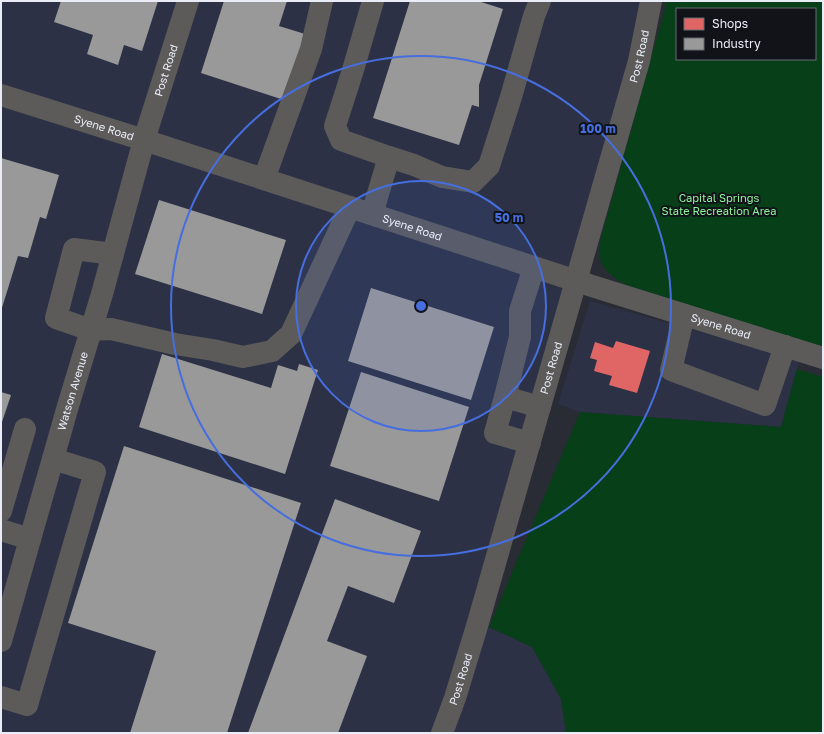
<svg xmlns="http://www.w3.org/2000/svg" width="824" height="734" viewBox="0 0 824 734" font-family="'Golos Text',sans-serif">
  <style>
    .built { fill: #2c3145 }
    .green { fill: #063f18; fill-rule: evenodd }
    .shops { fill: #e06666 }
    .industry { fill: #999 }
    .lines { fill: none; stroke-linecap: round; stroke-linejoin: round }
    .minor { stroke: #5c5b5a; stroke-width: 22 }
    .ring { fill: none; stroke: #466ede; stroke-width: 2 }
    .labels { text-anchor: middle; stroke-width: 4; stroke-linejoin: round; paint-order: stroke }
    .street-label { font-size: 11px; fill: #eaedf7; stroke: #111319 }
    .park-label { font-size: 11px; fill: #90f79f; stroke: #111319 }
    .centre { fill: #466ede; stroke: #111319; stroke-width: 2 }
    .ring-label { font-size: 12px; text-anchor: middle; font-weight: bold; fill: #466ede; stroke: #111319; stroke-width: 4; stroke-linejoin: round; paint-order: stroke }
  </style>
  <rect width="100%" height="100%" fill="#2a2c35"/>
  <!-- built -->
  <path class="built" d="M1,1H651L478,626L489,627L532,647L561,699L566,733H1Z
    M590,301L800,360L797,369L781,427L580,412L558,404Z"/>
  <!-- green -->
  <path class="green" d="M667,1H823V348L627,285C614,279 598,267 599,252C599,249 600,245 600,242ZM677,9H815V59H677Z
    M797,369L823,377V733H566L561,699L532,647L489,627L580,412L781,427Z"/>
  <!-- shops -->
  <path class="shops" d="M616,341L650,351L637,393L609,385L612,376L594,371L597,360L590,358L595,342L613,348Z"/>
  <!-- industry -->
  <path class="industry" d="M61,1H158L142,51L124,45L118,65L87,54L93,35L54,22Z
    M224,1H287L279,26L305,34L284,100L201,73Z
    M410,1H478L503,9L479,85V107L472,105L459,145L373,118Z
    M1,158L59,175L46,219L40,217L28,258L18,256L1,311Z
    M159,200L286,240L262,314L135,274Z
    M371,288L494,327L471,400L348,361Z
    M162,354L271,388L278,365L297,371L299,364L318,370L285,474L139,427Z
    M361,372L469,407L439,501L330,466Z
    M1,392L11,395L1,425Z
    M124,446L301,503L227,733H130L156,651L68,623Z
    M335,499L421,531L394,603L348,586L327,641L367,656L338,733H248Z"/>
  <g class="lines">
    <!-- minor -->
    <g class="minor">
      <path d="M373,1L353,70L335,126L341,140L389,157"/>
      <path id="s1" d="M1,95L144,140L592,286L823,358"/>
      <path d="M264,179L311,49L322,1"/>
      <path d="M372,214L389,157L414,165L442,177L473,182L489,166L511,97L534,16L540,1"/>
      <path d="M113,254L74,249L56,318L91,330L111,329L175,344L213,350L243,357L272,351L291,334L350,207"/>
      <path d="M534,267L520,311V337L505,397L540,407"/>
      <path d="M684,315L671,370L765,405L785,346"/>
      <path d="M505,397L495,433L530,443"/>
      <path d="M1,511L25,429"/>
      <path d="M1,530L30,539"/>
      <path id="s2" d="M1,641L68,406L102,294L144,140L188,1"/>
      <path d="M1,697L27,705L95,472L53,459"/>
      <path id="s3" d="M442,733L455,698L477,626L576,281L639,61L651,1"/>
    </g>
  </g>
  <!-- distance rings -->
  <circle cx="421" cy="306" r="125" fill="#466ede" fill-opacity=".12"/>
  <g class="ring">
    <circle cx="421" cy="306" r="125"/>
    <circle cx="421" cy="306" r="250"/>
  </g>
  <g class="labels">
    <!-- street labels -->
    <g class="street-label">
      <text dy="4" stroke="none"><textPath href="#s3" startOffset="705">Post Road</textPath></text>
      <text dy="4" stroke="none"><textPath href="#s2" startOffset="594">Post Road</textPath></text>
      <text dy="4" stroke="none"><textPath href="#s1" startOffset="108">Syene Road</textPath></text>
      <text dy="4" stroke="none"><textPath href="#s1" startOffset="432">Syene Road</textPath></text>
      <text dy="4" stroke="none"><textPath href="#s1" startOffset="756">Syene Road</textPath></text>
      <text dy="4" stroke="none"><textPath href="#s3" startOffset="381">Post Road</textPath></text>
      <text dy="4" stroke="none"><textPath href="#s2" startOffset="260">Watson Avenue</textPath></text>
      <text dy="4" stroke="none"><textPath href="#s3" startOffset="57">Post Road</textPath></text>
    </g>
    <!-- park labels -->
    <g class="park-label">
      <text x="719" y="202">Capital Springs<tspan x="719" dy="13">State Recreation Area</tspan></text>
    </g>
  </g>
  <circle cx="421" cy="306" r="6" class="centre"/>
  <g class="ring-label">
    <text x="598" y="133">100 m</text>
    <text x="509" y="222">50 m</text>
  </g>
  <!-- border -->
  <rect width="824" height="734" fill="none" stroke="#eaedf7" stroke-width="4"/>
  <!-- legend -->
  <rect x="676" y="8" width="140" height="52" fill="#111319" stroke="#686a72"/>
  <rect x="684" y="18" width="20" height="12" fill="#e06666" stroke="#686a72"/>
  <text x="712" y="28" font-size="12" fill="#eaedf7">Shops</text>
  <rect x="684" y="38" width="20" height="12" fill="#999999" stroke="#686a72"/>
  <text x="712" y="48" font-size="12" fill="#eaedf7">Industry</text>
</svg>
